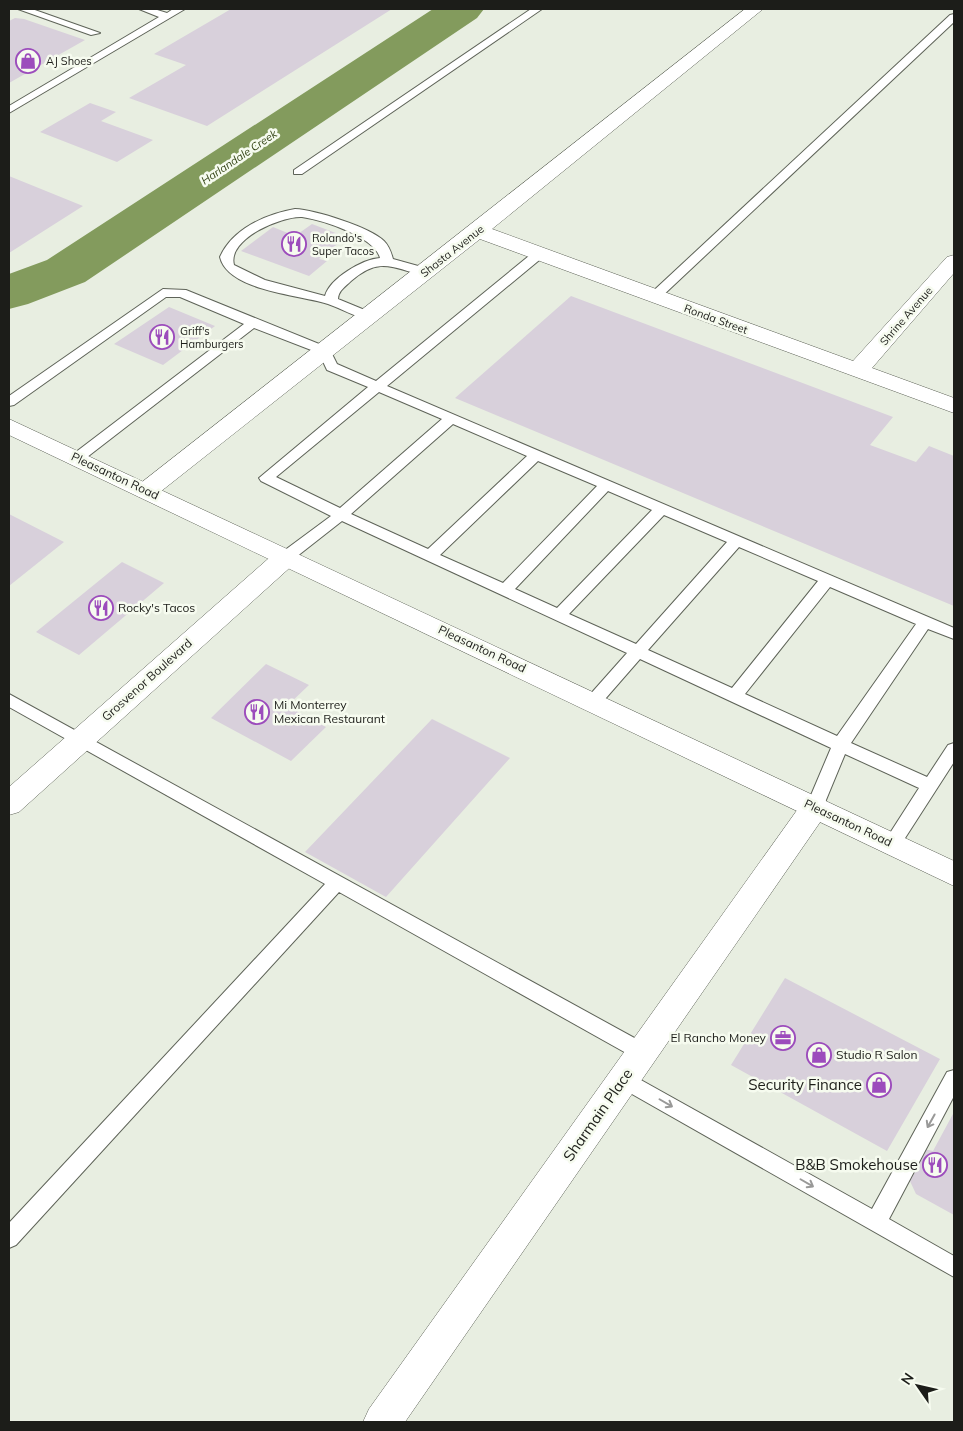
<svg xmlns="http://www.w3.org/2000/svg" width="963" height="1431" viewBox="0 0 963 1431" font-family="Mulish,sans-serif">
  <style>
    .lines { fill: none; stroke-linecap: round; stroke-linejoin: round }
    .river { fill: #839b5d; fill-rule: evenodd }
    .building { fill: #d8d0db }
    .lane-casing { stroke: #5e6358; stroke-width: 2 }
    .street-casing { stroke: #5e6358; stroke-width: 1 }
    .secondary-casing { stroke: #5e6358; stroke-width: 1 }
    .lane { fill: #fff; fill-rule: evenodd }
    .street { fill: #fff; fill-rule: evenodd }
    .secondary { fill: #fff; fill-rule: evenodd }
    .oneway { stroke: #999998 }
    .labels { text-anchor: middle; stroke-width: 5; stroke-linejoin: round; paint-order: stroke }
    .far-poi-label { font-size: 11px; fill: #1c1d19; stroke: #f6fbef; text-anchor: start }
    .far-water-label { font-size: 11px; font-style: italic; fill: #344516; stroke: #f6fbef }
    .far-street-label { font-size: 11px; fill: #1c1d19; stroke: #f6fbef }
    .street-label { font-size: 12px; fill: #1c1d19; stroke: #f6fbef }
    .poi-label { font-size: 12px; fill: #1c1d19; stroke: #f6fbef; text-anchor: start }
    .near-poi-label { font-size: 15px; fill: #1c1d19; stroke: #f6fbef; text-anchor: end }
    .near-street-label { font-size: 15px; fill: #1c1d19; stroke: #f6fbef }
  </style>
  <rect width="100%" height="100%" fill="#e8eee1"/>
  <g class="lines">
    <!-- river -->
    <path class="river" d="M433,9H484L477,18L85,282L28,304L9,309V274L47,260Z"/>
  </g>
  <!-- building -->
  <path class="building" d="M231,9H392L207,126L129,98L186,65L154,54Z
    M15,18L24,19L85,40L9,83V21Z
    M90,103L116,112L101,121L153,140L117,162L40,132Z
    M9,176L83,206L9,253Z
    M312,224L346,237L319,259L327,261L309,276L241,251L273,227L295,236Z
    M571,296L893,417L870,445L916,462L929,446L954,456V606L455,398Z
    M169,307L215,326L163,365L114,344Z
    M9,514L64,542L9,586Z
    M122,562L164,583L79,655L36,632Z
    M266,664L309,685L287,706L326,727L291,761L211,718Z
    M432,719L510,758L386,897L305,852Z
    M785,978L940,1059L887,1151L731,1065Z
    M954,1112V1215L916,1194L909,1179L924,1149L933,1151Z"/>
  <g class="lines">
    <defs>
      <path id="lane" d="M18,9H32L100,33L91,35Z
        M139,9H154L167,13L173,9H185L9,113V106L159,17Z
        M531,9H542L302,174H294V170Z
        M954,14V22L658,300H650L648,297L650,294L950,15Z
        M295,209C315,210 370,227 384,241C389,246 391,252 393,259L429,269L431,272L425,276C393,268 380,256 351,281C346,286 338,291 338,299L372,313L374,316L372,319L368,320C354,316 342,309 328,304C300,295 228,291 220,257C232,229 266,214 295,209ZM302,217C323,220 375,237 380,258C363,259 330,278 325,296L265,280L234,265C227,239 281,216 302,217Z
        M539,250L545,254L543,257L387,386L954,628V639L928,629L851,743L927,777L948,745L954,743V762L898,849L892,851L886,849L883,844L919,788L845,754L821,812L815,814L809,812L806,807L831,748L640,659L599,706H587L585,702L587,698L627,653L342,521L291,561H281L279,557L281,553L331,516L261,481L259,478L368,387L327,370L319,353L254,328L82,461H72L70,458L72,455L244,324L180,297H166L14,405L9,406V396L163,289L186,290L329,348L337,364L376,381L535,251ZM379,392L442,419L340,508L276,477ZM453,424L527,456L428,549L351,514ZM538,461L597,486L503,583L440,555ZM608,491L652,510L557,608L515,589ZM664,515L727,542L636,644L569,614ZM739,547L818,581L732,688L648,650ZM830,587L916,624L837,736L745,694Z
        M9,694L649,1046L652,1052L649,1058L642,1060L635,1058L339,892L16,1245L9,1248V1223L325,884L9,707Z
        M623,1070L872,1209L947,1072L954,1070V1096L889,1219L954,1256V1277L616,1085L613,1079L616,1073Z"/>
      <path id="street" d="M745,9H763L492,229L853,361L947,257L954,255V273L872,368L954,398V413L480,239L155,496L146,499L137,496L134,491L137,486Z
        M286,549L295,551L299,557L295,563L19,812L9,815V787L277,551Z
        M815,796L825,799L829,807L825,815L405,1422H363L369,1409L805,799Z"/>
      <path id="secondary" d="M9,419L954,861V886L9,435Z"/>
    </defs>
    <!-- lane casing -->
    <use href="#lane" class="lane-casing"/>
    <!-- street casing -->
    <use href="#street" class="street-casing"/>
    <!-- secondary casing -->
    <use href="#secondary" class="secondary-casing"/>
    <!-- lane -->
    <use href="#lane" class="lane"/>
    <!-- street -->
    <use href="#street" class="street"/>
    <!-- secondary -->
    <use href="#secondary" class="secondary"/>
  </g>
  <!-- one-way arrows -->
  <defs><path id="oneway-shaft" d="M-6 0H5M1.5-3L5.5 0L1.5 3" fill="none" stroke-width="1.6" stroke-linecap="round" stroke-linejoin="round" transform="scale(1.25)"/></defs>
  <g class="oneway">
    <use href="#oneway-shaft" transform="translate(666 1103) rotate(30)"/>
    <use href="#oneway-shaft" transform="translate(931 1121) rotate(119)"/>
    <use href="#oneway-shaft" transform="translate(807 1183) rotate(30)"/>
  </g>
  <!-- icons -->
  <defs>
    <symbol id="shop-ring" viewBox="-11 -11 22 22"><circle r="9.5" fill="#f6fbef" stroke="#9c4cbc" stroke-width="1.5"/><path d="M-5-2.5h2.3a2.7 3.5 0 0 1 5.4 0H5L5.5 6h-11ZM-1.5-2.5h3a1.5 2.3 0 0 0-3 0Z" fill="#9c4cbc"/></symbol>
    <symbol id="restaurant-ring" viewBox="-11 -11 22 22"><circle r="9.5" fill="#f6fbef" stroke="#9c4cbc" stroke-width="1.5"/><path d="M-5-6h1v4h1v-4h1v4h1v-4h1v5L-1.5 .5V6h-2V.5L-5-1ZM5-6V6H3V1.5H1.5Q1.5-4 5-6Z" fill="#9c4cbc"/></symbol>
    <symbol id="office-ring" viewBox="-11 -11 22 22"><circle r="9.5" fill="#f6fbef" stroke="#9c4cbc" stroke-width="1.5"/><path d="M-6-3h4V-5.5h4V-3h4V5H-6ZM-1-4.5V-3h2v-1.5ZM-6 0V1H6V0Z" fill="#9c4cbc"/></symbol>
  </defs>
  <g fill-rule="evenodd">
    <use href="#shop-ring" x="14" y="47" width="28" height="28"/>
    <use href="#restaurant-ring" x="280" y="230" width="28" height="28"/>
    <use href="#restaurant-ring" x="148" y="323" width="28" height="28"/>
    <use href="#restaurant-ring" x="87" y="594" width="28" height="28"/>
    <use href="#restaurant-ring" x="243" y="698" width="28" height="28"/>
    <use href="#office-ring" x="769" y="1024" width="28" height="28"/>
    <use href="#shop-ring" x="805" y="1041" width="28" height="28"/>
    <use href="#shop-ring" x="865" y="1071" width="28" height="28"/>
    <use href="#restaurant-ring" x="921" y="1151" width="28" height="28"/>
  </g>
  <g class="labels">
    <!-- far-poi labels -->
    <g class="far-poi-label">
      <text x="46" y="65">AJ Shoes</text>
      <text x="312" y="242">Rolando's<tspan x="312" dy="13">Super Tacos</tspan></text>
      <text x="180" y="335">Griff's<tspan x="180" dy="13">Hamburgers</tspan></text>
    </g>
    <!-- far-water labels -->
    <g class="far-water-label">
      <text transform="translate(239 157) rotate(-34)" y="4">Harlandale Creek</text>
    </g>
    <!-- far-street labels -->
    <g class="far-street-label">
      <text transform="translate(452 251) rotate(-38)" y="4">Shasta Avenue</text>
      <text transform="translate(906 316) rotate(-49)" y="4">Shrine Avenue</text>
      <text transform="translate(716 319) rotate(20)" y="4">Ronda Street</text>
    </g>
    <!-- street labels -->
    <g class="street-label">
      <text transform="translate(115 476) rotate(25)" y="4">Pleasanton Road</text>
      <text transform="translate(482 649) rotate(25)" y="4">Pleasanton Road</text>
      <text transform="translate(147 680) rotate(-42)" y="4">Grosvenor Boulevard</text>
      <text transform="translate(848 823) rotate(25)" y="4">Pleasanton Road</text>
    </g>
    <!-- poi labels -->
    <g class="poi-label">
      <text x="118" y="612">Rocky's Tacos</text>
      <text x="274" y="709">Mi Monterrey<tspan x="274" dy="14">Mexican Restaurant</tspan></text>
      <text x="766" y="1042" text-anchor="end">El Rancho Money</text>
      <text x="836" y="1059">Studio R Salon</text>
    </g>
    <!-- near-poi labels -->
    <g class="near-poi-label">
      <text x="862" y="1090">Security Finance</text>
      <text x="918" y="1170">B&amp;B Smokehouse</text>
    </g>
    <!-- near-street labels -->
    <g class="near-street-label">
      <text transform="translate(598 1115) rotate(-55)" y="5">Sharmain Place</text>
    </g>
  </g>
  <!-- border -->
  <rect width="963" height="1431" fill="none" stroke="#1c1d19" stroke-width="20"/>
  <!-- north arrow -->
  <g transform="translate(918 1386) rotate(304)" stroke="#f6fbef" stroke-width="4" paint-order="stroke">
  <path d="M0-4L9 19L0 12L-9 19Z" fill="#1c1d19"/>
  <text y="-8" font-size="14" font-weight="bold" text-anchor="middle" fill="#1c1d19">N</text>
  </g>
</svg>
